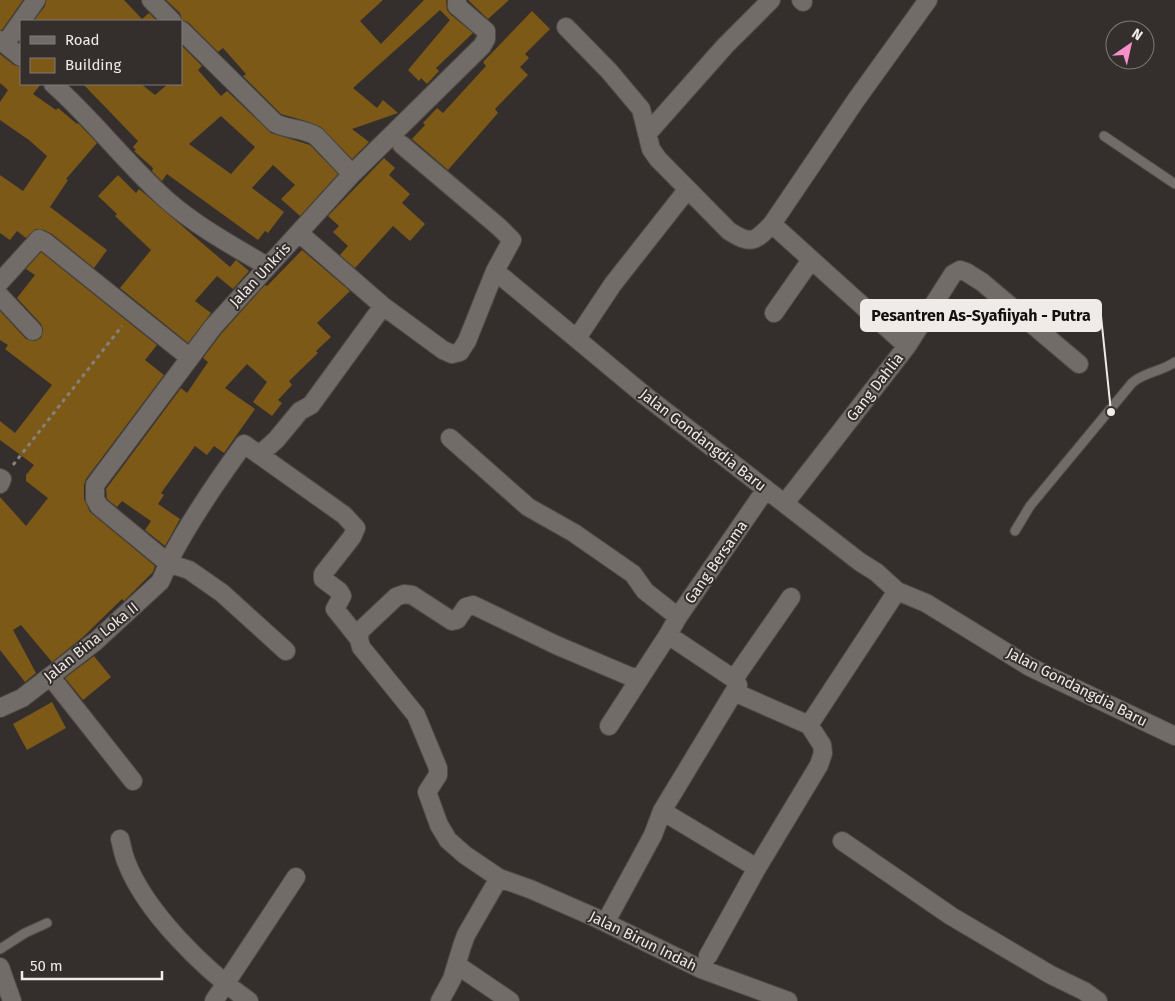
<svg xmlns="http://www.w3.org/2000/svg" width="1175" height="1001" viewBox="0 0 1175 1001" font-family="'Fira Sans',sans-serif">
  <style>
    .building { fill: #7d5917; fill-rule: evenodd }
    .lines { fill: none; stroke-linecap: round; stroke-linejoin: round }
    .service-casing { stroke: #4e4b48; stroke-width: 11 }
    .minor-casing { stroke: #4e4b48; stroke-width: 20 }
    .path { stroke: #85817f; stroke-width: 3; stroke-dasharray: 4 4; stroke-linecap: butt }
    .service { stroke: #726c69; stroke-width: 9 }
    .minor { stroke: #726c69; stroke-width: 18 }
    .labels { text-anchor: middle; stroke-width: 4; stroke-linejoin: round; paint-order: stroke }
    .street-label { font-size: 15px; fill: #eeebe9; stroke: #342f2d }
    .leader { fill: none; stroke: #eeebe9; stroke-width: 2 }
    .callout-dot { fill: #eeebe9; stroke: #342f2d; stroke-width: 2 }
    .callout { fill: #eeebe9; stroke: #eeebe9; stroke-width: 2 }
    .callout-label { font-size: 16px; text-anchor: middle; font-weight: bold; fill: #111 }
  </style>
  <rect width="100%" height="100%" fill="#342f2d"/>
  <!-- building -->
  <path class="building" d="M0,0H23L2,30H0Z
    M46,0H124L142,19L149,13L157,21H38L35,19L45,6Z
    M166,0H383L360,21L381,44L424,0H446L447,10L450,14L473,33L436,68L439,71L427,84L421,78L419,81L408,70L450,20L440,10L353,88L377,108L383,100L398,113L352,129L369,142L352,159L321,127L309,122L281,114L243,76L246,74L223,48L218,52L188,22L182,20L180,13Z
    M468,0H509L488,19Z
    M532,11L550,29L525,54L529,58L520,67L528,75L495,109L498,113L448,170L412,139L425,125L423,123L437,108L443,113L486,66L483,62Z
    M181,45L202,66L198,70L221,96L227,91L271,133L310,145L338,174L300,216L281,199L295,185L273,165L252,188L284,212L268,233L265,231L258,240L167,174L162,181L152,171L153,168L134,151L136,150L133,147L138,141L83,84H141L155,95L168,84H181ZM221,116L255,147L231,174L189,144Z
    M0,54L14,65L21,67V84H41L33,94L56,110L58,108L77,124L78,123L97,143L66,179L68,180L50,207L107,250L94,268L52,234L44,230L36,229L26,238L17,231L10,240L0,233V175L23,191L47,156L29,140L0,120V102L8,90L0,83Z
    M384,158L395,168L389,175L410,194L402,203L425,224L410,241L393,226L355,268L340,255L348,246L333,232L339,226L328,216Z
    M118,175L136,193L139,189L230,267L236,260L249,271L233,289L217,276L195,301L211,313L188,343L120,288L151,250L115,216L117,214L98,196Z
    M302,250L350,291L317,323L331,337L316,351L318,353L289,381L292,385L278,400L282,403L272,416L253,402L267,382L247,364L225,388L255,409L224,453L214,446L207,455L195,446L161,493L164,495L158,504L180,519L165,546L145,530L151,521L122,501L117,507L107,499L106,489L181,388L187,393L208,362L203,358L221,334L265,285L267,286Z
    M41,252L157,345L145,360L164,375L86,479L84,485V499L90,512L155,566L153,572L124,601L122,599L83,637L52,662L21,625L13,630L36,673L25,682L0,650V497L26,526L48,498L26,481V475L34,465L0,440V421L15,433L52,385L5,349L8,345L0,340V311L26,339L35,341L41,338L43,329L41,324L17,298L35,275L26,269Z
    M94,656L111,677L83,700L65,678Z
    M52,702L66,728L27,750L13,724Z"/>
  <g class="lines">
    <defs>
      <path id="service" d="M1104,136L1175,184
        M1015,531L1030,506L1132,383C1144,372 1161,372 1175,362
        M0,949L25,933L47,923"/>
      <path id="minor" d="M151,0L172,21
        M801,0L803,2
        M566,27L609,71L641,109L651,149L658,159L729,231C751,245 755,242 772,224L856,100L928,0
        M181,30L275,123C288,130 303,128 316,136L352,174
        M0,40L21,57
        M5,44L36,0
        M53,84C94,120 127,165 168,201C198,227 233,246 267,266
        M647,134L725,46L771,0
        M772,224L907,346
        M299,233L383,306L443,350L452,354L460,352L467,341L495,271L512,240L499,227L402,145
        M495,271L643,394L860,562L876,572L897,591L926,603L1030,667L1175,736
        M0,282L39,239L45,242L190,358
        M0,296L33,331
        M774,313L811,260
        M577,338L613,284L687,190
        M450,438L528,507L574,533L633,574L645,591L678,617
        M259,455L276,440L300,411L311,405L383,306
        M0,478L2,479L0,484
        M766,489L678,617L668,635L640,678L629,676L556,645L473,605L466,607L457,620L452,621L412,595L404,594L396,597L360,631L359,639L361,647L416,715L438,768V775L427,792L439,825L448,840L465,855L499,878L530,889L594,917L701,969L788,1001
        M785,503L907,346L953,274L960,270L966,272L982,282L1079,364
        M668,635L734,679L738,685L734,692L809,725L822,745L823,753L819,765L757,868L708,956
        M286,651L222,593L189,570L168,563L99,506L95,499V485L213,327L352,174L482,46L486,39V31L457,6V0
        M50,676L133,781
        M734,679L791,597
        M0,708L22,698L96,641L160,582C164,575 166,568 169,561C190,520 217,481 244,444L344,515L356,528L352,537L323,574V579L339,591L342,596L335,609L359,639
        M809,725L897,591
        M609,726L640,678
        M662,811L757,868
        M120,839C122,846 123,854 126,861C145,912 205,970 249,1001
        M842,841L951,916L1051,975L1084,991L1098,1001
        M610,914L653,835L662,811L734,692
        M457,965L510,1001
        M0,967L12,1001
        M214,1001L296,877
        M440,1001L452,979L462,946L466,935L499,878"/>
    </defs>
    <!-- service casing -->
    <use href="#service" class="service-casing"/>
    <!-- minor casing -->
    <use href="#minor" class="minor-casing"/>
    <!-- path -->
    <path class="path" d="M13,465L122,326"/>
    <!-- service -->
    <use href="#service" class="service"/>
    <!-- minor -->
    <use href="#minor" class="minor"/>
  </g>
  <g class="labels">
    <!-- street labels -->
    <g class="street-label">
      <text transform="translate(260 275) rotate(-47)" y="5">Jalan Unkris</text>
      <text transform="translate(875 387) rotate(-52)" y="5">Gang Dahlia</text>
      <text transform="translate(703 440) rotate(38)" y="5">Jalan Gondangdia Baru</text>
      <text transform="translate(716 562) rotate(-55)" y="5">Gang Bersama</text>
      <text transform="translate(91 642) rotate(-39)" y="5">Jalan Bina Loka II</text>
      <text transform="translate(1077 687) rotate(27)" y="5">Jalan Gondangdia Baru</text>
      <text transform="translate(643 941) rotate(26)" y="5">Jalan Birun Indah</text>
    </g>
  </g>
  <!-- callouts -->
  <path class="leader" d="M1111 412L1101 316"/>
  <circle class="callout-dot" cx="1111" cy="412" r="5"/>
  <rect class="callout" x="861" y="300" width="240" height="31" rx="5"/>
  <g class="callout-label">
    <text x="981" y="321">Pesantren As-Syafiiyah - Putra</text>
  </g>
  <!-- legend -->
  <rect x="20" y="20" width="162" height="65" fill="#342f2d" stroke="#7e7a78"/>
  <rect x="30" y="36" width="25" height="8" fill="#726c69" stroke="#7e7a78"/>
  <text x="65" y="45" font-size="15" fill="#eeebe9">Road</text>
  <rect x="30" y="58" width="25" height="15" fill="#7d5917" stroke="#7e7a78"/>
  <text x="65" y="70" font-size="15" fill="#eeebe9">Building</text>
  <!-- north arrow -->
  <g transform="translate(1130 45) rotate(34)"><circle r="24" fill="#342f2d" stroke="#7e7a78"/>
  <path d="M0-4L9 19L0 12L-9 19Z" fill="#f98fc9"/>
  <text y="-8" font-size="14" font-weight="bold" text-anchor="middle" fill="#eeebe9">N</text>
  </g>
  <!-- scale -->
  <path d="M22 971v8h140v-8" fill="none" stroke="#eeebe9" stroke-width="2.5"/>
  <text x="30" y="971" font-size="15" fill="#eeebe9" stroke="#342f2d" stroke-width="4" paint-order="stroke">50 m</text>
</svg>
